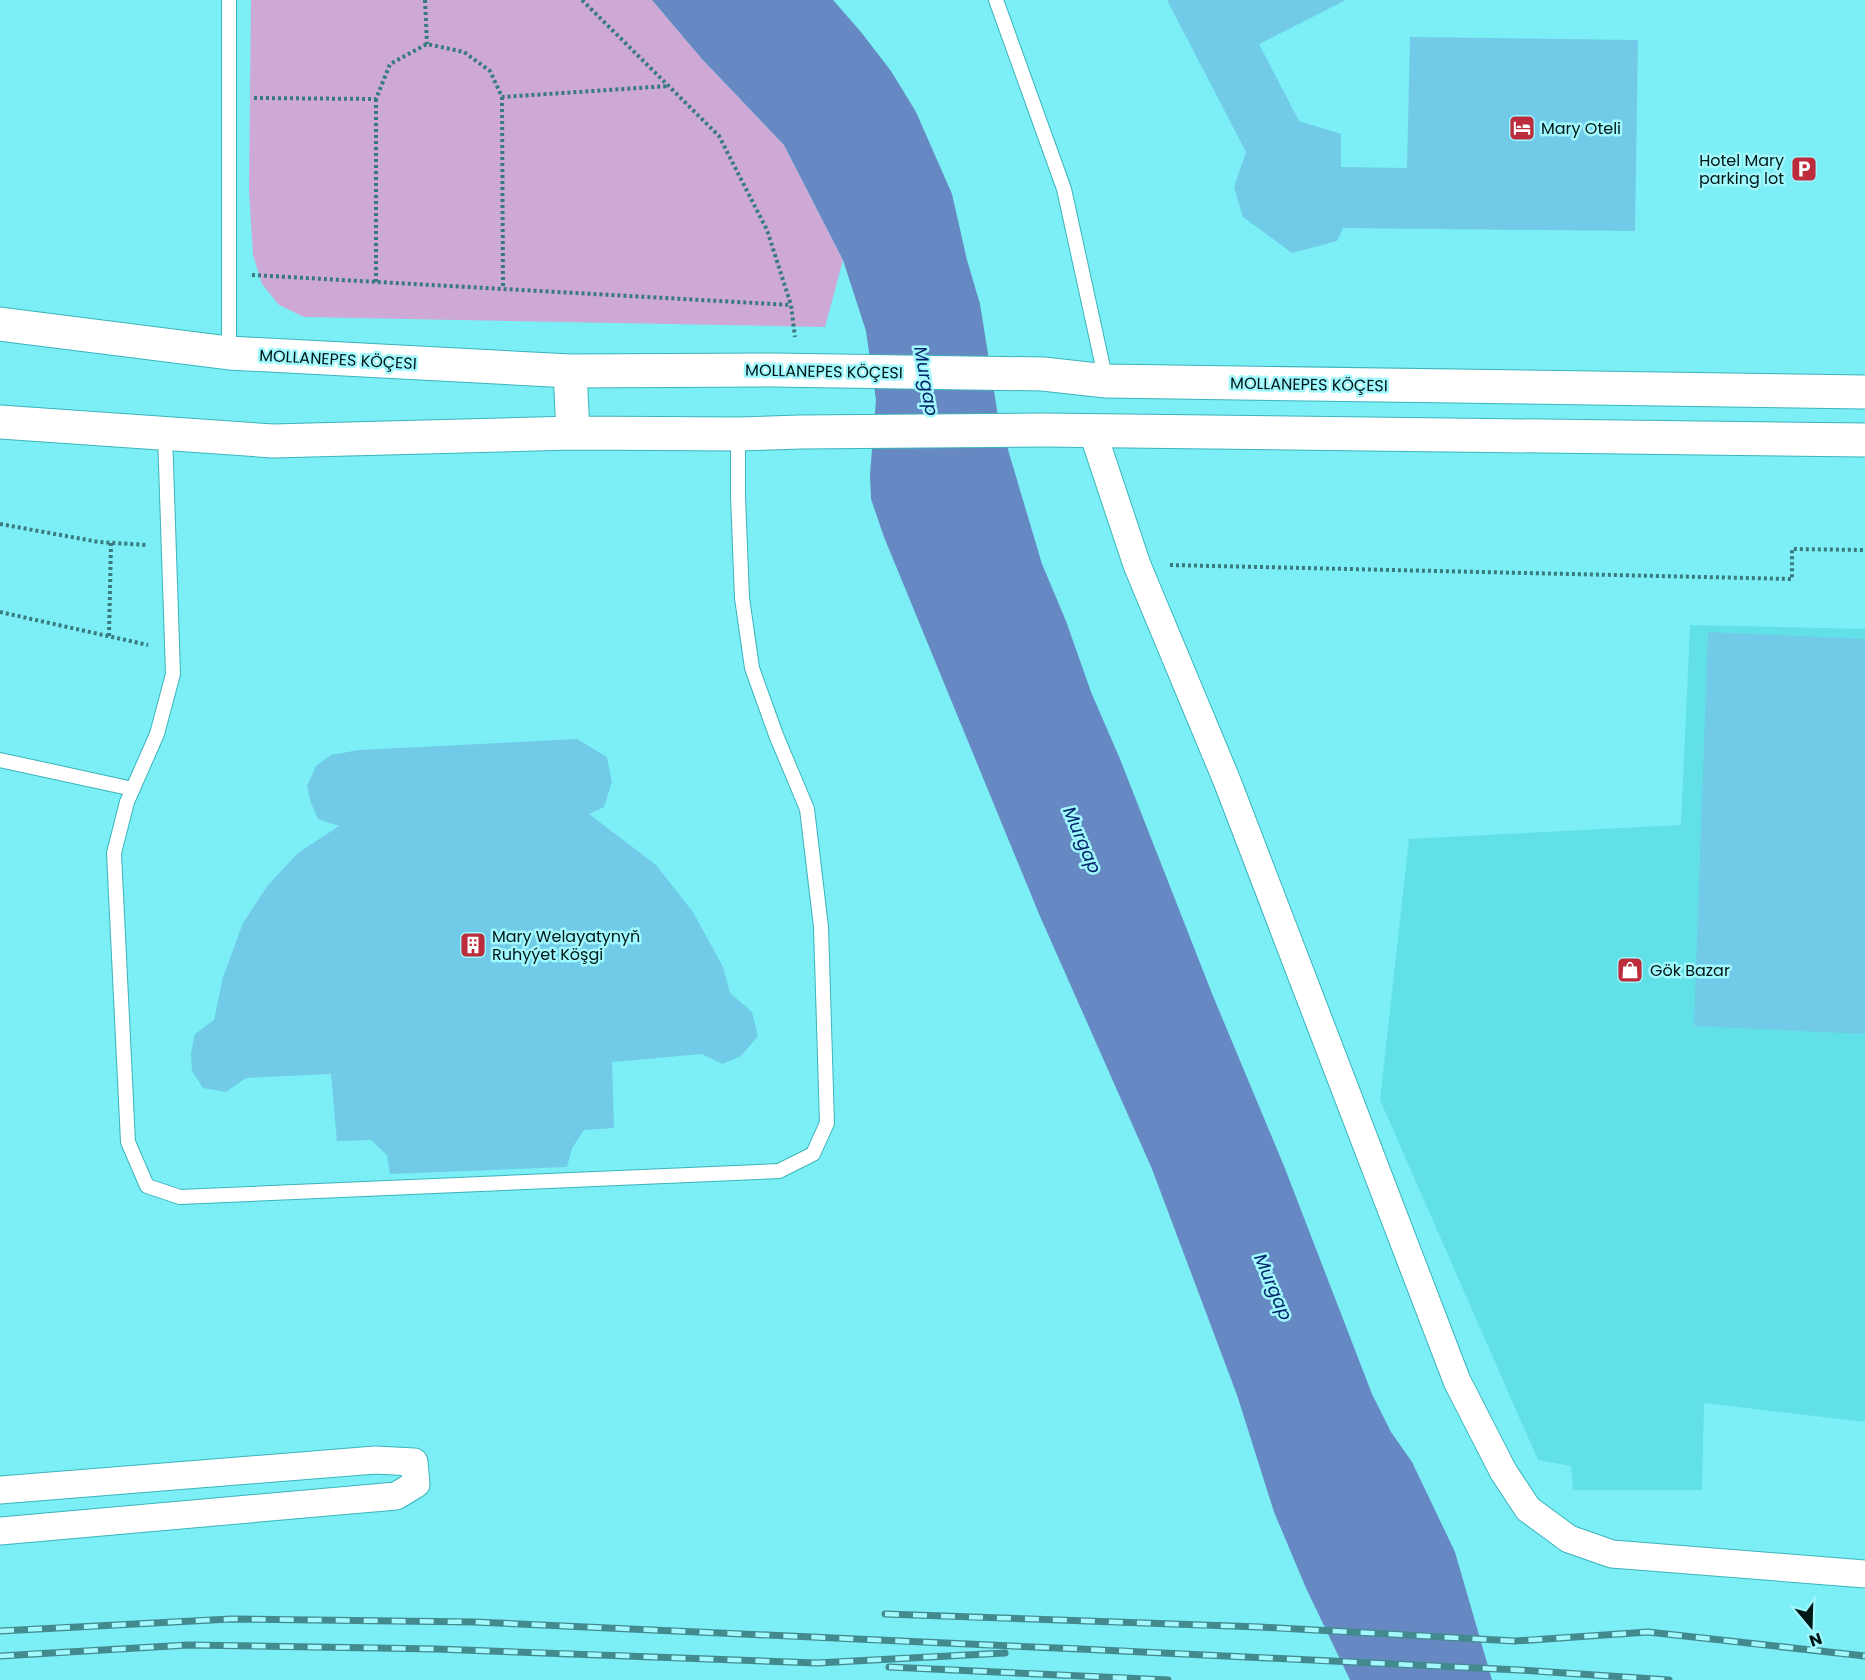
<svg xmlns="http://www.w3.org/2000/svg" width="1865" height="1680" viewBox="0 0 1865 1680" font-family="Poppins,sans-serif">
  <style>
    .built { fill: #62e0e7 }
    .green { fill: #cea9d5 }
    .water { fill: #6789c3 }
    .building { fill: #71cbe8 }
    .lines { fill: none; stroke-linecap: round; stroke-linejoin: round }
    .lane-casing { stroke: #3bb4bb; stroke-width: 16 }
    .street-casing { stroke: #3bb4bb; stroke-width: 29 }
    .secondary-casing { stroke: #3bb4bb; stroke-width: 35 }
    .path { stroke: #397a7e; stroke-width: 4; stroke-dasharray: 3 3; stroke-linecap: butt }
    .lane { stroke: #fff; stroke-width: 14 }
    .street { stroke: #fff; stroke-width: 27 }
    .secondary { stroke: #fff; stroke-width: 33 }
    .rail-casing { stroke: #438a8f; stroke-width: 7 }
    .rail { stroke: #a1f8fd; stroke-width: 4.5; stroke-dasharray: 14; stroke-linecap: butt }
    .labels { text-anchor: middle; stroke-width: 5; stroke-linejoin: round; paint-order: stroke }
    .poi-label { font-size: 16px; fill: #001718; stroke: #a1f8fd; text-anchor: start }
    .street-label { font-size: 16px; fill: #001718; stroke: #a1f8fd }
    .water-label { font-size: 18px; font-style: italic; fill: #002569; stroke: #a1f8fd }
  </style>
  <rect width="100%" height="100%" fill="#7ceef5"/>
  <!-- built -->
  <path class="built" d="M1690,625L1865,629V1422L1704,1403L1702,1490H1573L1571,1466L1538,1460L1380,1100L1409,839L1681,825Z"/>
  <!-- green -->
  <path class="green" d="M251,0H652L702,59L784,145L843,260L825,327L304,317L279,305L262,284L253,255L249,190Z"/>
  <!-- water -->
  <path class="water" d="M652,0H833L861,32L891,71L916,112L952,194L967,260L980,304L998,416L1042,564L1066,621L1091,692L1120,759L1213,996L1284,1166L1372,1394L1391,1432L1412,1462L1455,1552L1492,1680H1350L1306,1588L1274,1512L1237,1395L1152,1169L1039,914L884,537L871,499L870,474L876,400L866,331L843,260L784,145L702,59Z"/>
  <!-- building -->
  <path class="building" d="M1167,0H1346L1259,44L1299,121L1341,134V167L1407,168L1410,37L1638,40L1635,231L1343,228L1337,241L1292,253L1243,217L1234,187L1246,152Z
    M1708,632L1865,639V1034L1694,1026Z
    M577,739L607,757L612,782L604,807L589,814L656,865L693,912L723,967L730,993L752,1012L758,1036L741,1056L722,1064L702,1054L612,1062L614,1128L584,1130L572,1148L567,1167L390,1174L387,1155L371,1140L337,1141L331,1074L246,1078L226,1092L203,1088L192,1071L191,1053L195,1034L214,1020L223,977L243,923L268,885L298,853L339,826L318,819L311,803L307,786L316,766L331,755L359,750Z"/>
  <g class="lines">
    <defs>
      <path id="lane" d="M229,0V353
        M996,0L1064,189L1106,381
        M165,434L173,674L157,734L127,802L114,853L128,1142L147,1186L180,1197L779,1171L813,1154L827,1123L821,927L807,809L776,735L752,668L742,598L738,496V434
        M0,760L133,789"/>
      <path id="street" d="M1092,430L1137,565L1227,781L1457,1381L1503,1471L1528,1509L1569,1539L1612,1554L1865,1574
        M0,1490L375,1460L414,1462L416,1484L396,1496L0,1531"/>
      <path id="secondary" d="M0,324L229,353L570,371L772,370L1043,374L1106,381L1865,392
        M570,371L573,433
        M0,422L273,441L573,433L738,434L800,432L1043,430L1865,440"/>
    </defs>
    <!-- lane casing -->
    <use href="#lane" class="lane-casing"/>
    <!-- street casing -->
    <use href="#street" class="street-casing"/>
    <!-- secondary casing -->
    <use href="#secondary" class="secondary-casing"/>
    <!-- path -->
    <path class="path" d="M425,0L427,44
      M582,0L719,136L767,230L791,305L795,337
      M502,97L503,289
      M254,98L376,99L390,64L427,44L464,52L490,71L502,97L669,86
      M376,99V282
      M252,275L791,305
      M0,524L99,542L147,545
      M1170,565L1792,579V549L1865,550
      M0,612L148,645
      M109,636L111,543"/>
    <!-- lane -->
    <use href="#lane" class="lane"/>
    <!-- street -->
    <use href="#street" class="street"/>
    <!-- secondary -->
    <use href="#secondary" class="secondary"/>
    <defs>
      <path id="rail" d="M885,1614L1260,1627L1515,1641L1648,1632L1865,1656
        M0,1631L231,1619L474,1622L1080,1649L1519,1670L1669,1680
        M0,1656L188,1645L436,1649L817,1663L1005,1653
        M889,1667L1168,1680"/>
    </defs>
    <!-- rail casing -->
    <use href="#rail" class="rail-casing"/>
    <!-- rail -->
    <use href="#rail" class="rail"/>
  </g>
  <!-- icons -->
  <defs>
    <symbol id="hotel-square" viewBox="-11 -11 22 22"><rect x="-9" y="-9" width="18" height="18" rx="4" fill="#bd2c3c" stroke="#a1f8fd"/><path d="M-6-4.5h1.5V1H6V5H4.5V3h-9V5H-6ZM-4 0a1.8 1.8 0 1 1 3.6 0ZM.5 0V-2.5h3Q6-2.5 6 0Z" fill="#fff"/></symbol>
    <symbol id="parking-square" viewBox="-11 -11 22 22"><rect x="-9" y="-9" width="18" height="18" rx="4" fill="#bd2c3c" stroke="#a1f8fd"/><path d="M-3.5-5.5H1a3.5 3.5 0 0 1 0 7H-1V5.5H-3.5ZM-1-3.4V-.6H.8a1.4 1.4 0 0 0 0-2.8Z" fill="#fff"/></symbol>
    <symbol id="building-square" viewBox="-11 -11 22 22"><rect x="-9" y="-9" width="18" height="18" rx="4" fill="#bd2c3c" stroke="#a1f8fd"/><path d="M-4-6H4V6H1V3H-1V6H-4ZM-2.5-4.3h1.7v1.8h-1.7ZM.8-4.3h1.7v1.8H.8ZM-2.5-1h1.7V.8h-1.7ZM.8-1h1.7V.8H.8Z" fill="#fff"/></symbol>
    <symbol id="shop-square" viewBox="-11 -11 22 22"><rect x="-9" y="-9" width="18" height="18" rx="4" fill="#bd2c3c" stroke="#a1f8fd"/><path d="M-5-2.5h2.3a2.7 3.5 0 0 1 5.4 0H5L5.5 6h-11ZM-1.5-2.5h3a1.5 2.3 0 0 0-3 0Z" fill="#fff"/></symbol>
  </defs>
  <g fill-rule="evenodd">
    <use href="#hotel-square" x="1507" y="113" width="30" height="30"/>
    <use href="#parking-square" x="1789" y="154" width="30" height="30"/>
    <use href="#building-square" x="458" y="930" width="30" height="30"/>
    <use href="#shop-square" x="1615" y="955" width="30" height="30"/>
  </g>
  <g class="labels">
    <!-- poi labels -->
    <g class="poi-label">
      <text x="1541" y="134">Mary Oteli</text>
      <text x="1784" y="166" text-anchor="end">Hotel Mary<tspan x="1784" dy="18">parking lot</tspan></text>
      <text x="492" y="942">Mary Welayatynyň<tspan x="492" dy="18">Ruhyýet Köşgi</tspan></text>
      <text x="1650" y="976">Gök Bazar</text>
    </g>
    <!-- street labels -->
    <g class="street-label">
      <text transform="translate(338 359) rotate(3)" y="6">MOLLANEPES KÖÇESI</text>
      <text transform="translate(824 371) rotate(1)" y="6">MOLLANEPES KÖÇESI</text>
      <text transform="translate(1309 384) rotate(1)" y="6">MOLLANEPES KÖÇESI</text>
    </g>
    <!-- water labels -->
    <g class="water-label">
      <text transform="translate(926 381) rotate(80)" y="6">Murgap</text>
      <text transform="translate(1082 840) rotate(67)" y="6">Murgap</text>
      <text transform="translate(1273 1287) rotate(67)" y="6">Murgap</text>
    </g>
  </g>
  <!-- north arrow -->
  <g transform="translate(1811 1626) rotate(161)" stroke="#a1f8fd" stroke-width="4.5" paint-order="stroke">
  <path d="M0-4.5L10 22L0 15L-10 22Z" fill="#001718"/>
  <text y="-9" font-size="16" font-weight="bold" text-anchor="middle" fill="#001718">N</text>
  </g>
</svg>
